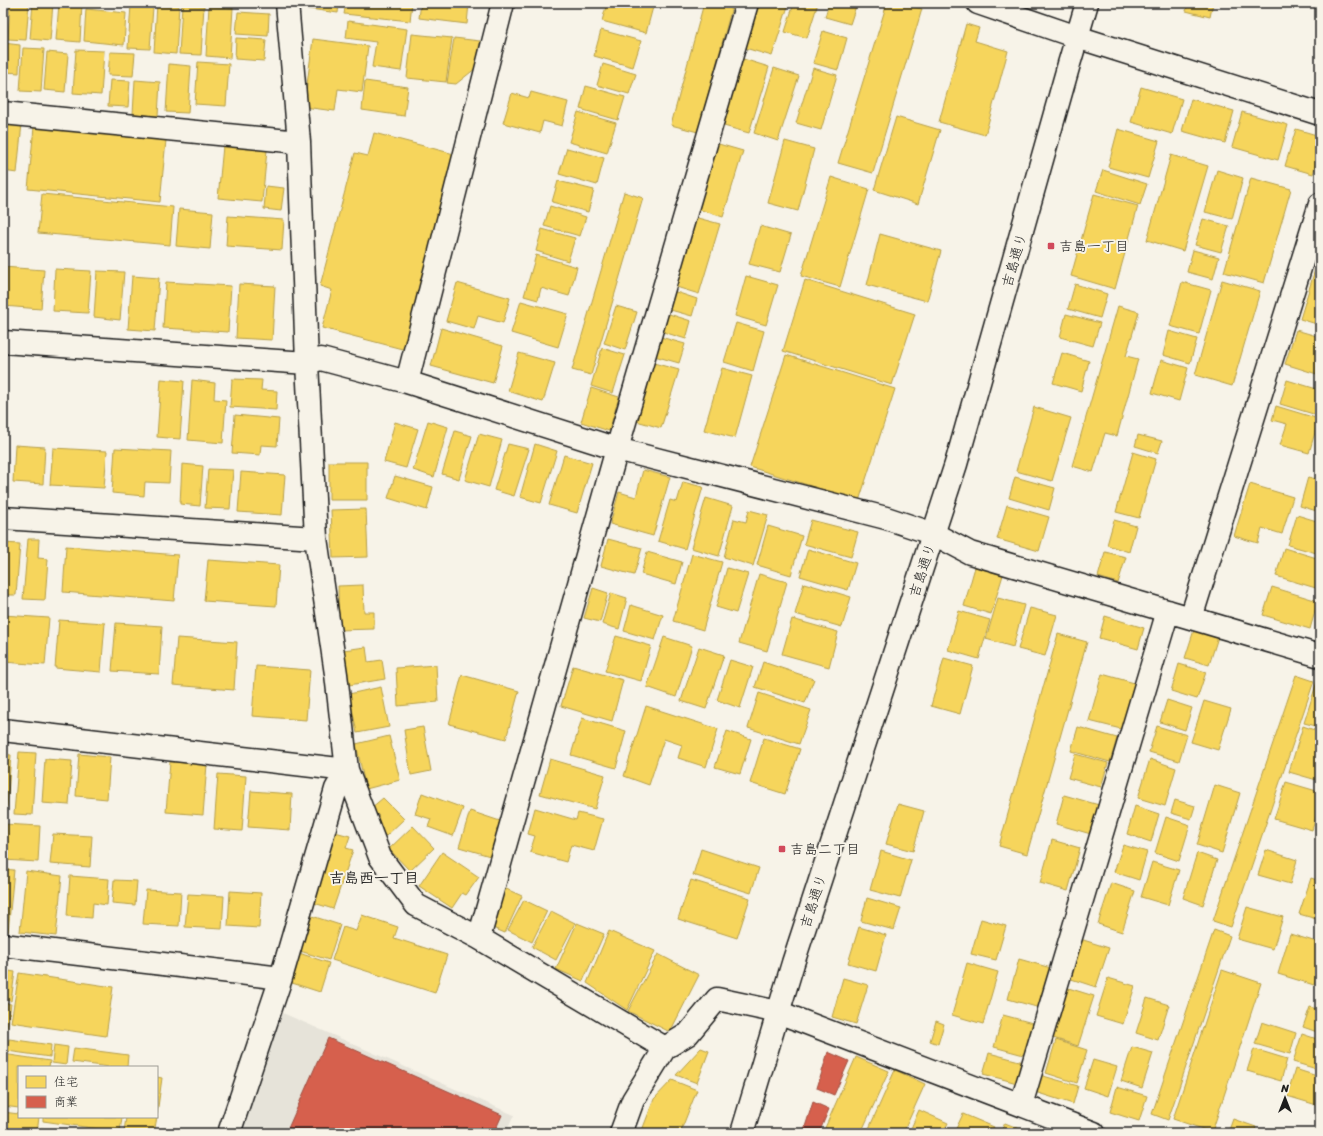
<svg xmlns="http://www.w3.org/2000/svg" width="1323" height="1136" viewBox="0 0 1323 1136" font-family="Sriracha,'Klee One',sans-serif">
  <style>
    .built { fill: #e6e3d9 }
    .homes { fill: #f6d55c; stroke: #b59e49 }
    .shops { fill: #d6604d; stroke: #9e4c3e }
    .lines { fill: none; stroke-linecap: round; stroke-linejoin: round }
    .street-casing { stroke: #1c1c1c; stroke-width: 25 }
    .secondary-casing { stroke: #1c1c1c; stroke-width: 25 }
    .street { stroke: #f7f3e8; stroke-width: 22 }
    .secondary { stroke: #f7f3e8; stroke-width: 22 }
    .poi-dot { fill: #d1495b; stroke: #f7f3e8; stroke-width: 1.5 }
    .labels { text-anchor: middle; stroke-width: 4; stroke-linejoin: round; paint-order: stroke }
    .poi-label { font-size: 14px; fill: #1c1c1c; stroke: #f7f3e8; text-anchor: start }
    .street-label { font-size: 14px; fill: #1c1c1c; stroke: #f7f3e8 }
    .neighbourhood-label { font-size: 15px; font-weight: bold; fill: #1c1c1c; stroke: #f7f3e8 }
  </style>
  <rect width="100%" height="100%" fill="#f7f3e8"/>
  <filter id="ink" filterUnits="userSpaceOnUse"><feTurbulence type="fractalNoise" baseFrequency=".025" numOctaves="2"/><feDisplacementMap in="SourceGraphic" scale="8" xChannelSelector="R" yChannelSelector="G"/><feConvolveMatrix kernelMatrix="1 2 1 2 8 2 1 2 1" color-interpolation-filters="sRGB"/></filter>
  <g filter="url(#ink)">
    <!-- built -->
    <path class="built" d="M276,1010L514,1115L506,1133H237Z"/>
    <!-- homes -->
    <path class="homes" d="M3,3H6L4,37H3Z
      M10,3H29L26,40L8,39Z
      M33,3H53L50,41L30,39Z
      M59,3H82L80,42L56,40Z
      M303,3H339L338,13L302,8Z
      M346,3H412L410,21L344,14Z
      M421,3H469L467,24L419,18Z
      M607,3H638L653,7L646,33L602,21Z
      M704,3H733L698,132L671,125Z
      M759,3H789L772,56L745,48Z
      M794,3H818L807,38L785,32Z
      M829,3H857L850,24L825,17Z
      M887,3H901L922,9L873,173L838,163Z
      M1188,3H1213L1210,17L1186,11Z
      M157,4L179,6L176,54L154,52Z
      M131,5L153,7L150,49L128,48Z
      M182,5L204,6L201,55L179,54Z
      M209,6L233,8L230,58L206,56Z
      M86,9L126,13L124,45L84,41Z
      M238,12L269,14L268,36L236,34Z
      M348,21L407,29L401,71L372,67L376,42L346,38Z
      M966,24L979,28L975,41L1008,51L985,135L939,122Z
      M601,30L641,41L633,67L594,56Z
      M823,31L847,38L838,70L813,63Z
      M412,34L452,38L446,82L407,78Z
      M236,38L266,40L264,61L235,59Z
      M454,38L480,41L476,68L456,84L447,83Z
      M313,39L368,46L362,92L338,89L335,111L304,107Z
      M3,43L20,45L19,73L5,72L3,99Z
      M23,48L44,49L41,92L20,91Z
      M76,50L104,51L101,95L73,93Z
      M47,52L68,54L65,92L44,90Z
      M110,52L135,53L133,76L108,75Z
      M740,58L769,67L749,133L720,125Z
      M198,62L229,64L226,106L195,104Z
      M169,64L191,66L188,113L166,112Z
      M603,64L636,74L629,94L597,85Z
      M774,68L799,76L778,141L754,133Z
      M813,68L837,75L821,130L796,123Z
      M110,80L130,81L128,107L108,106Z
      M135,80L160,82L158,116L133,114Z
      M365,81L408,87L404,116L362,110Z
      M586,86L625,97L618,120L580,109Z
      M1141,87L1182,99L1172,134L1131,122Z
      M531,92L568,102L562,126L543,121L540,133L503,123L512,93L529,98Z
      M1191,99L1234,111L1225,143L1182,131Z
      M578,112L616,123L607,153L569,142Z
      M1242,112L1288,125L1278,160L1232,147Z
      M896,117L940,130L918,204L874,190Z
      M3,121L22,123L17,173L3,171Z
      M34,127L166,140L160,202L28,189Z
      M1118,129L1159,141L1148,178L1108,167Z
      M1296,129L1320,136V150L1313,174L1285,166Z
      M374,133L458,155L406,350L322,328L332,290L320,286L355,153L368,156Z
      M785,141L814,149L798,211L768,203Z
      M715,143L743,151L723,217L695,208Z
      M223,146L267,150L262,202L218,198Z
      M567,148L604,158L597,185L559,174Z
      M1171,155L1208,166L1183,251L1147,240Z
      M1103,170L1147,184L1140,205L1096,191Z
      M1217,170L1243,178L1232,219L1205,212Z
      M831,177L869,189L840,287L801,276Z
      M1251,178L1291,189L1264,283L1224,272Z
      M558,181L594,190L588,212L552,202Z
      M266,186L284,188L281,211L264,209Z
      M624,192L643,198L591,375L572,370Z
      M42,194L173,207L170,245L38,233Z
      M1094,194L1138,206L1115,289L1071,276Z
      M550,206L586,217L580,236L544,226Z
      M179,209L213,212L210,249L176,246Z
      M228,216L284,220L282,250L226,246Z
      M694,217L720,224L699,294L673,286Z
      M1203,219L1229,226L1221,252L1195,245Z
      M760,226L791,235L780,272L749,264Z
      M542,229L575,238L568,261L536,251Z
      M880,234L941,251L927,301L867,285Z
      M1193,250L1219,257L1213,279L1187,272Z
      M536,255L577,267L569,296L541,288L538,300L524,296Z
      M1317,263L1320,264V325L1300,319Z
      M3,267L44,270L41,309L3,306Z
      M55,269L91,271L88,313L53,311Z
      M97,271L124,272L120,320L94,317Z
      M132,276L159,278L155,331L128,329Z
      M746,276L778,285L766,325L735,316Z
      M805,280L915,314L892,385L783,351Z
      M1222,280L1260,291L1232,386L1195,375Z
      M166,282L231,286L228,332L163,328Z
      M1182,282L1211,290L1199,334L1170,326Z
      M457,283L510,298L503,323L478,316L474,329L446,321Z
      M239,284L275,286L272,340L236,338Z
      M1075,284L1107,294L1100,318L1068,309Z
      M673,291L697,299L692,316L667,309Z
      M521,301L568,314L558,347L511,333Z
      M616,306L637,312L625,350L604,343Z
      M1118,306L1139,312L1126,356L1138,359L1117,436L1105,433L1093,472L1072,466Z
      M666,313L691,321L686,339L660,331Z
      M1066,314L1100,323L1093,346L1060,337Z
      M736,323L764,331L753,371L724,362Z
      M441,328L503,346L493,383L431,366Z
      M1296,330L1320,337V375L1285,364Z
      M1169,331L1197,339L1190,363L1163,355Z
      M657,336L685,344L679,363L651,355Z
      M602,348L625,355L613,393L591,386Z
      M519,353L555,363L543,402L508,391Z
      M1062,353L1089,361L1081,391L1053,383Z
      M786,355L895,389L859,501L750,467Z
      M1161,360L1188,368L1179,401L1152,393Z
      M650,362L679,370L661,428L633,420Z
      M722,368L752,376L735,438L704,430Z
      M161,379L184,381L180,439L157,437Z
      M232,379L262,380L261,390L277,391L276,410L230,407Z
      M192,380L215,383L214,399L226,400L223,443L188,440Z
      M1287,380L1320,390V416L1280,404Z
      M591,388L619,397L609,431L581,422Z
      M1276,406L1319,419L1309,453L1280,445L1287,424L1272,420Z
      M1034,407L1071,418L1052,481L1016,471Z
      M235,415L279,419L277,446L261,445L260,455L232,453Z
      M428,421L448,427L434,477L413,470Z
      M395,422L418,429L406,468L384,462Z
      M455,431L472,436L459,479L442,474Z
      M479,434L502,440L489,487L465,480Z
      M1138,435L1162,441L1158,453L1135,446Z
      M508,444L529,449L514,496L494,490Z
      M535,444L557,451L541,503L520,497Z
      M15,445L45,447L43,484L13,482Z
      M53,448L107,451L104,488L50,485Z
      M115,448L171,451L169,483L145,482L144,496L112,493Z
      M1133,452L1156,459L1139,518L1116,512Z
      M564,455L592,463L577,513L549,505Z
      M329,462H367V500H329Z
      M182,464L203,466L200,506L180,504Z
      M208,469L233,470L230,509L205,508Z
      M643,470L670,477L653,536L610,524L619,492L636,497Z
      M241,472L285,475L282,515L238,512Z
      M395,476L433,487L427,510L388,498Z
      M1015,477L1055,488L1049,510L1009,498Z
      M1308,477L1320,480V512L1300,506Z
      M683,482L703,487L685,549L658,541L670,500L677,502Z
      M1250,484L1293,497L1282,534L1262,528L1258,543L1234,536Z
      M706,498L733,506L719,556L691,548Z
      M1007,505L1049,517L1039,551L997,539Z
      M366,509L368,557L333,558L331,510Z
      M749,510L768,515L753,566L724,557L734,519L746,522Z
      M1297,515L1320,522V554L1288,545Z
      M811,520L858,532L851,557L804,544Z
      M1114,520L1136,526L1129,552L1107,545Z
      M768,526L802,536L791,575L757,565Z
      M28,539H39L38,558L48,559L45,600L23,599Z
      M608,539L642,548L634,575L601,566Z
      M3,543L20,544L16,595H3Z
      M66,546L178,555L174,601L63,592Z
      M1284,548L1320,559L1319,589L1276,576Z
      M808,549L856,563L848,590L800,576Z
      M647,552L682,562L676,584L641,574Z
      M1105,552L1126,557L1118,583L1098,577Z
      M692,554L722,562L703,630L673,621Z
      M208,560L279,565L276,606L204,601Z
      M975,567L1003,575L991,614L964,606Z
      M727,568L748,574L736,613L716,607Z
      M759,574L787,582L767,651L739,643Z
      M804,583L851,597L842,627L795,614Z
      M363,585L364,612H374V629L339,630L338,586Z
      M1272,587L1318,601L1310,629L1263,615Z
      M593,588L608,593L600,622L584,618Z
      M611,593L627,598L619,629L602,624Z
      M998,598L1024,605L1013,647L986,639Z
      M631,605L663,615L655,640L624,631Z
      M1030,608L1057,615L1045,656L1018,649Z
      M959,611L990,620L979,659L948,650Z
      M3,615L49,618L45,665L3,662Z
      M1105,616L1144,628L1138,649L1099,638Z
      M792,619L838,632L829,667L782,654Z
      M59,620L105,623L101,672L55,668Z
      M116,623L162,626L159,674L112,671Z
      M1194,630L1218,637L1209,665L1185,658Z
      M1058,634L1087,642L1027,854L999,846Z
      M616,636L651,646L641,681L605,671Z
      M664,637L692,646L676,697L647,687Z
      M177,638L237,642L234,690L173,685Z
      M366,647L368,662L382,660L385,679L349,685L343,650Z
      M699,647L724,655L706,709L681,701Z
      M944,658L973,666L960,714L931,706Z
      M730,660L753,667L740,708L717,700Z
      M763,662L814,679L805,703L755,687Z
      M1179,664L1206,672L1197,699L1171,691Z
      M436,665L438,702L398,706L396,668Z
      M256,666L310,670L306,720L252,716Z
      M573,666L623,680L612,721L561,706Z
      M1320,672V727L1304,723Z
      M1102,674L1138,684L1125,730L1089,721Z
      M462,675L519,691L506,739L449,724Z
      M1296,675L1314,681L1231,927L1213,921Z
      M381,687L389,727L357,733L349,694Z
      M759,693L811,710L799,744L748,728Z
      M1167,700L1192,708L1185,730L1160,722Z
      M1204,701L1231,709L1218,750L1191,742Z
      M646,706L718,729L706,767L678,758L682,745L664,739L649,785L624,776Z
      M582,718L626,731L616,768L571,755Z
      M1157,726L1187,735L1179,761L1149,752Z
      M1303,726L1320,732V781L1289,772Z
      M423,727L431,771L411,775L404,730Z
      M1078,727L1117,738L1110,762L1071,751Z
      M727,731L751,739L740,774L715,767Z
      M389,736L400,780L366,789L356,744Z
      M764,738L800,749L785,794L750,783Z
      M19,752L36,753L32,815L14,814Z
      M3,754L11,755L7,807H3Z
      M79,754L110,757L107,799L76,796Z
      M1075,754L1108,763L1101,787L1068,778Z
      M45,759L72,761L69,805L42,803Z
      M550,759L605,775L595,809L540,794Z
      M1150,759L1176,768L1165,806L1138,798Z
      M170,762L207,764L203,815L166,812Z
      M218,774L246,776L242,831L214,829Z
      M1286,782L1320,792V804L1312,830L1274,819Z
      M1215,785L1240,793L1222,853L1197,845Z
      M251,791L292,794L290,830L248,827Z
      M422,793L463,808L453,836L428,827L431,819L415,814Z
      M1064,795L1099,805L1091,834L1056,824Z
      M383,798L404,819L386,836L372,822L379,816L371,808Z
      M1175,800L1195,806L1191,819L1171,813Z
      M898,804L924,811L913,851L886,844Z
      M1135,806L1159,814L1151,842L1127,834Z
      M535,808L576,820L578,813L603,819L594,851L571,845L566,862L530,852L535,836L528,834Z
      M470,811L500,821L490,856L459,847Z
      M1166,817L1190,825L1179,861L1155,853Z
      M3,824L40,826L38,862L3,860Z
      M413,826L434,848L410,871L389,849Z
      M335,832L350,836L346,848L353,850L333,909L311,902Z
      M53,834L92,836L90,867L50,864Z
      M1052,840L1080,848L1068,891L1040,883Z
      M1123,845L1147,852L1139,880L1114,872Z
      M701,849L759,868L751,893L693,875Z
      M1266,850L1297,860L1290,884L1258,875Z
      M881,851L911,860L900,898L870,890Z
      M442,852L479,877L466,895L462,893L452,908L419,886Z
      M1197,853L1217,860L1203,905L1183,898Z
      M1152,862L1179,870L1168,905L1141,897Z
      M3,869L14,870L8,932H3Z
      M26,871L62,876L56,936L20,932Z
      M70,876L109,879L107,905L93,903L92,918L67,916Z
      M1311,878L1320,881V920L1299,914Z
      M114,880L137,881L135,905L112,903Z
      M691,880L750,898L737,938L678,919Z
      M1111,883L1135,891L1122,932L1098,924Z
      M504,888L522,896L505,933L488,926Z
      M146,890L181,892L179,926L143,924Z
      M230,891L261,893L259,928L228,926Z
      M188,894L224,896L222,929L185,927Z
      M867,898L901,908L894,930L861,921Z
      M524,900L547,911L532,942L508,930Z
      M1247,907L1283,917L1273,949L1237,939Z
      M551,911L575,923L556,960L532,947Z
      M362,915L398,927L394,938L447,955L435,993L332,960L343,927L356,931Z
      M312,916L340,925L329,960L300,951Z
      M981,919L1006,926L996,960L971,954Z
      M577,923L604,934L583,981L556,969Z
      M859,927L886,935L876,971L848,963Z
      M1214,930L1230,936L1168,1120L1152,1114Z
      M609,931L655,951L627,1010L587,983Z
      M1290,934L1320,943V965L1314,985L1278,974Z
      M1077,938L1109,948L1096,987L1065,977Z
      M299,953L329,963L320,992L289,982Z
      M658,954L699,975L670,1032L628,1011Z
      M1019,959L1051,968L1040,1008L1008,999Z
      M967,963L998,972L983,1024L952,1015Z
      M3,970L15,972L11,1001L3,999Z
      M1222,970L1261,983L1212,1132L1173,1119Z
      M19,973L113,987L106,1036L11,1022Z
      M843,978L868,985L856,1024L832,1017Z
      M1108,978L1135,986L1123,1024L1096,1016Z
      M1065,987L1094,996L1078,1046L1050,1037Z
      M1147,998L1169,1005L1158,1040L1136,1033Z
      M3,1003L11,1004L7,1028L3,1027Z
      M1310,1007L1320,1010V1033L1303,1027Z
      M1003,1015L1040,1025L1031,1057L994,1047Z
      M936,1021L944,1024L938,1044L930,1041Z
      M1262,1022L1296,1033L1290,1054L1255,1044Z
      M1302,1034L1320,1040V1070L1293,1062Z
      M9,1039L51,1045L50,1057L7,1051Z
      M1056,1040L1087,1050L1077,1083L1046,1073Z
      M54,1045L68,1047L66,1065L52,1063Z
      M1132,1047L1153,1053L1142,1088L1121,1081Z
      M74,1048L128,1055L127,1067H110L72,1062Z
      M701,1048L709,1051L697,1083L676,1075Z
      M1254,1049L1287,1059L1281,1081L1247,1071Z
      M989,1053L1027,1063L1021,1084L983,1074Z
      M3,1054L50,1061L49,1067H19V1108L3,1106Z
      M856,1057L889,1071L861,1133H836L825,1128Z
      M1093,1060L1117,1067L1108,1096L1084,1088Z
      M1295,1069L1320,1077V1106L1287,1096Z
      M895,1070L925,1084L903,1133H867Z
      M1040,1075L1078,1086L1073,1104L1035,1092Z
      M157,1077L162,1078L157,1114Z
      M672,1080L697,1090L680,1133H641L654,1099Z
      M1117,1087L1147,1096L1139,1121L1110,1112Z
      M919,1110L948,1123L943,1133H909Z
      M3,1112L19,1114V1117H39L37,1133H3Z
      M963,1114L994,1127L991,1133H954Z
      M43,1117H122L120,1132L43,1121Z
      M126,1117H157L154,1133L124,1132Z
      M1233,1119L1256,1127L1254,1133H1228Z
      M1005,1123L1030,1133H1000Z
      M41,1128L77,1133H41Z"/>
    <!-- shops -->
    <path class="shops" d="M328,1038L502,1115L494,1133H286Z
      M828,1052L849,1061L834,1095L817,1088Z
      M813,1102L829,1109L819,1133H803Z"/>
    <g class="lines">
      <defs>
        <path id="street" d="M287,3L299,142L307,363L316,538L336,674L347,770L380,857L416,905L479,938L665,1048
          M978,3L1077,37L1320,114
          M3,113L299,142
          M3,342L307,363L321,359L407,382L617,449L886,518L934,534L970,553L1320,656
          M407,382L503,3
          M3,518L316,538
          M1191,618L1320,204
          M3,730L347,770L336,789L281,978L229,1133
          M479,938L617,449L747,3
          M3,945L281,978
          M1021,1105L1168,611
          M621,1133L633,1100L665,1048L688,1034L717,999L778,1012L1094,1133"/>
        <path id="secondary" d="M742,1133L793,963L956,464L1069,64L1087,3"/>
      </defs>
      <!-- street casing -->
      <use href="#street" class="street-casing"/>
      <!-- secondary casing -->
      <use href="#secondary" class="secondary-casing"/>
      <!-- street -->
      <use href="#street" class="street"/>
      <!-- secondary -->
      <use href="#secondary" class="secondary"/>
    </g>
  </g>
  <!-- markers -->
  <g class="poi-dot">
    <rect x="1047" y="242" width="8" height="8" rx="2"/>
    <rect x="778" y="845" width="8" height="8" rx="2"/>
  </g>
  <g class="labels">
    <!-- poi labels -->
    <g class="poi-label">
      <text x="1059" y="251">吉島一丁目</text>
      <text x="790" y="854">吉島二丁目</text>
    </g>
    <!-- street labels -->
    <g class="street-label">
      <text transform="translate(1014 260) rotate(-74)" y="5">吉島通り</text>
      <text transform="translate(922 570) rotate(-72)" y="5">吉島通り</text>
      <text transform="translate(813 901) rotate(-72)" y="5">吉島通り</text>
    </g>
    <!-- neighbourhood labels -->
    <g class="neighbourhood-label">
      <text x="374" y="883">吉島西一丁目</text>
    </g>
  </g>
  <!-- margin -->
  <rect width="1323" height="1136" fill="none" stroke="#f7f3e8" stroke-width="16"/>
  <rect x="8" y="8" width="1307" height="1120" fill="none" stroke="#1c1c1c" stroke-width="1.5" filter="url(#ink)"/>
  <!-- legend -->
  <rect x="18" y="1066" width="140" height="52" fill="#f7f3e8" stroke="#9f9d96"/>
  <rect x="26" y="1076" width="20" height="12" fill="#f6d55c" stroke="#9f9d96"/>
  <text x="54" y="1086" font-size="12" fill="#1c1c1c">住宅</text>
  <rect x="26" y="1096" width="20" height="12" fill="#d6604d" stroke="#9f9d96"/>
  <text x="54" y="1106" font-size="12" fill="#1c1c1c">商業</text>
  <!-- north arrow -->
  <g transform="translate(1285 1098)" stroke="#f7f3e8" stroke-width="3" paint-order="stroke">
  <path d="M0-3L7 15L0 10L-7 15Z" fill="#1c1c1c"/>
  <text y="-6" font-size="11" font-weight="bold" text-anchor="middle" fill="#1c1c1c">N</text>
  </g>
</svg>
